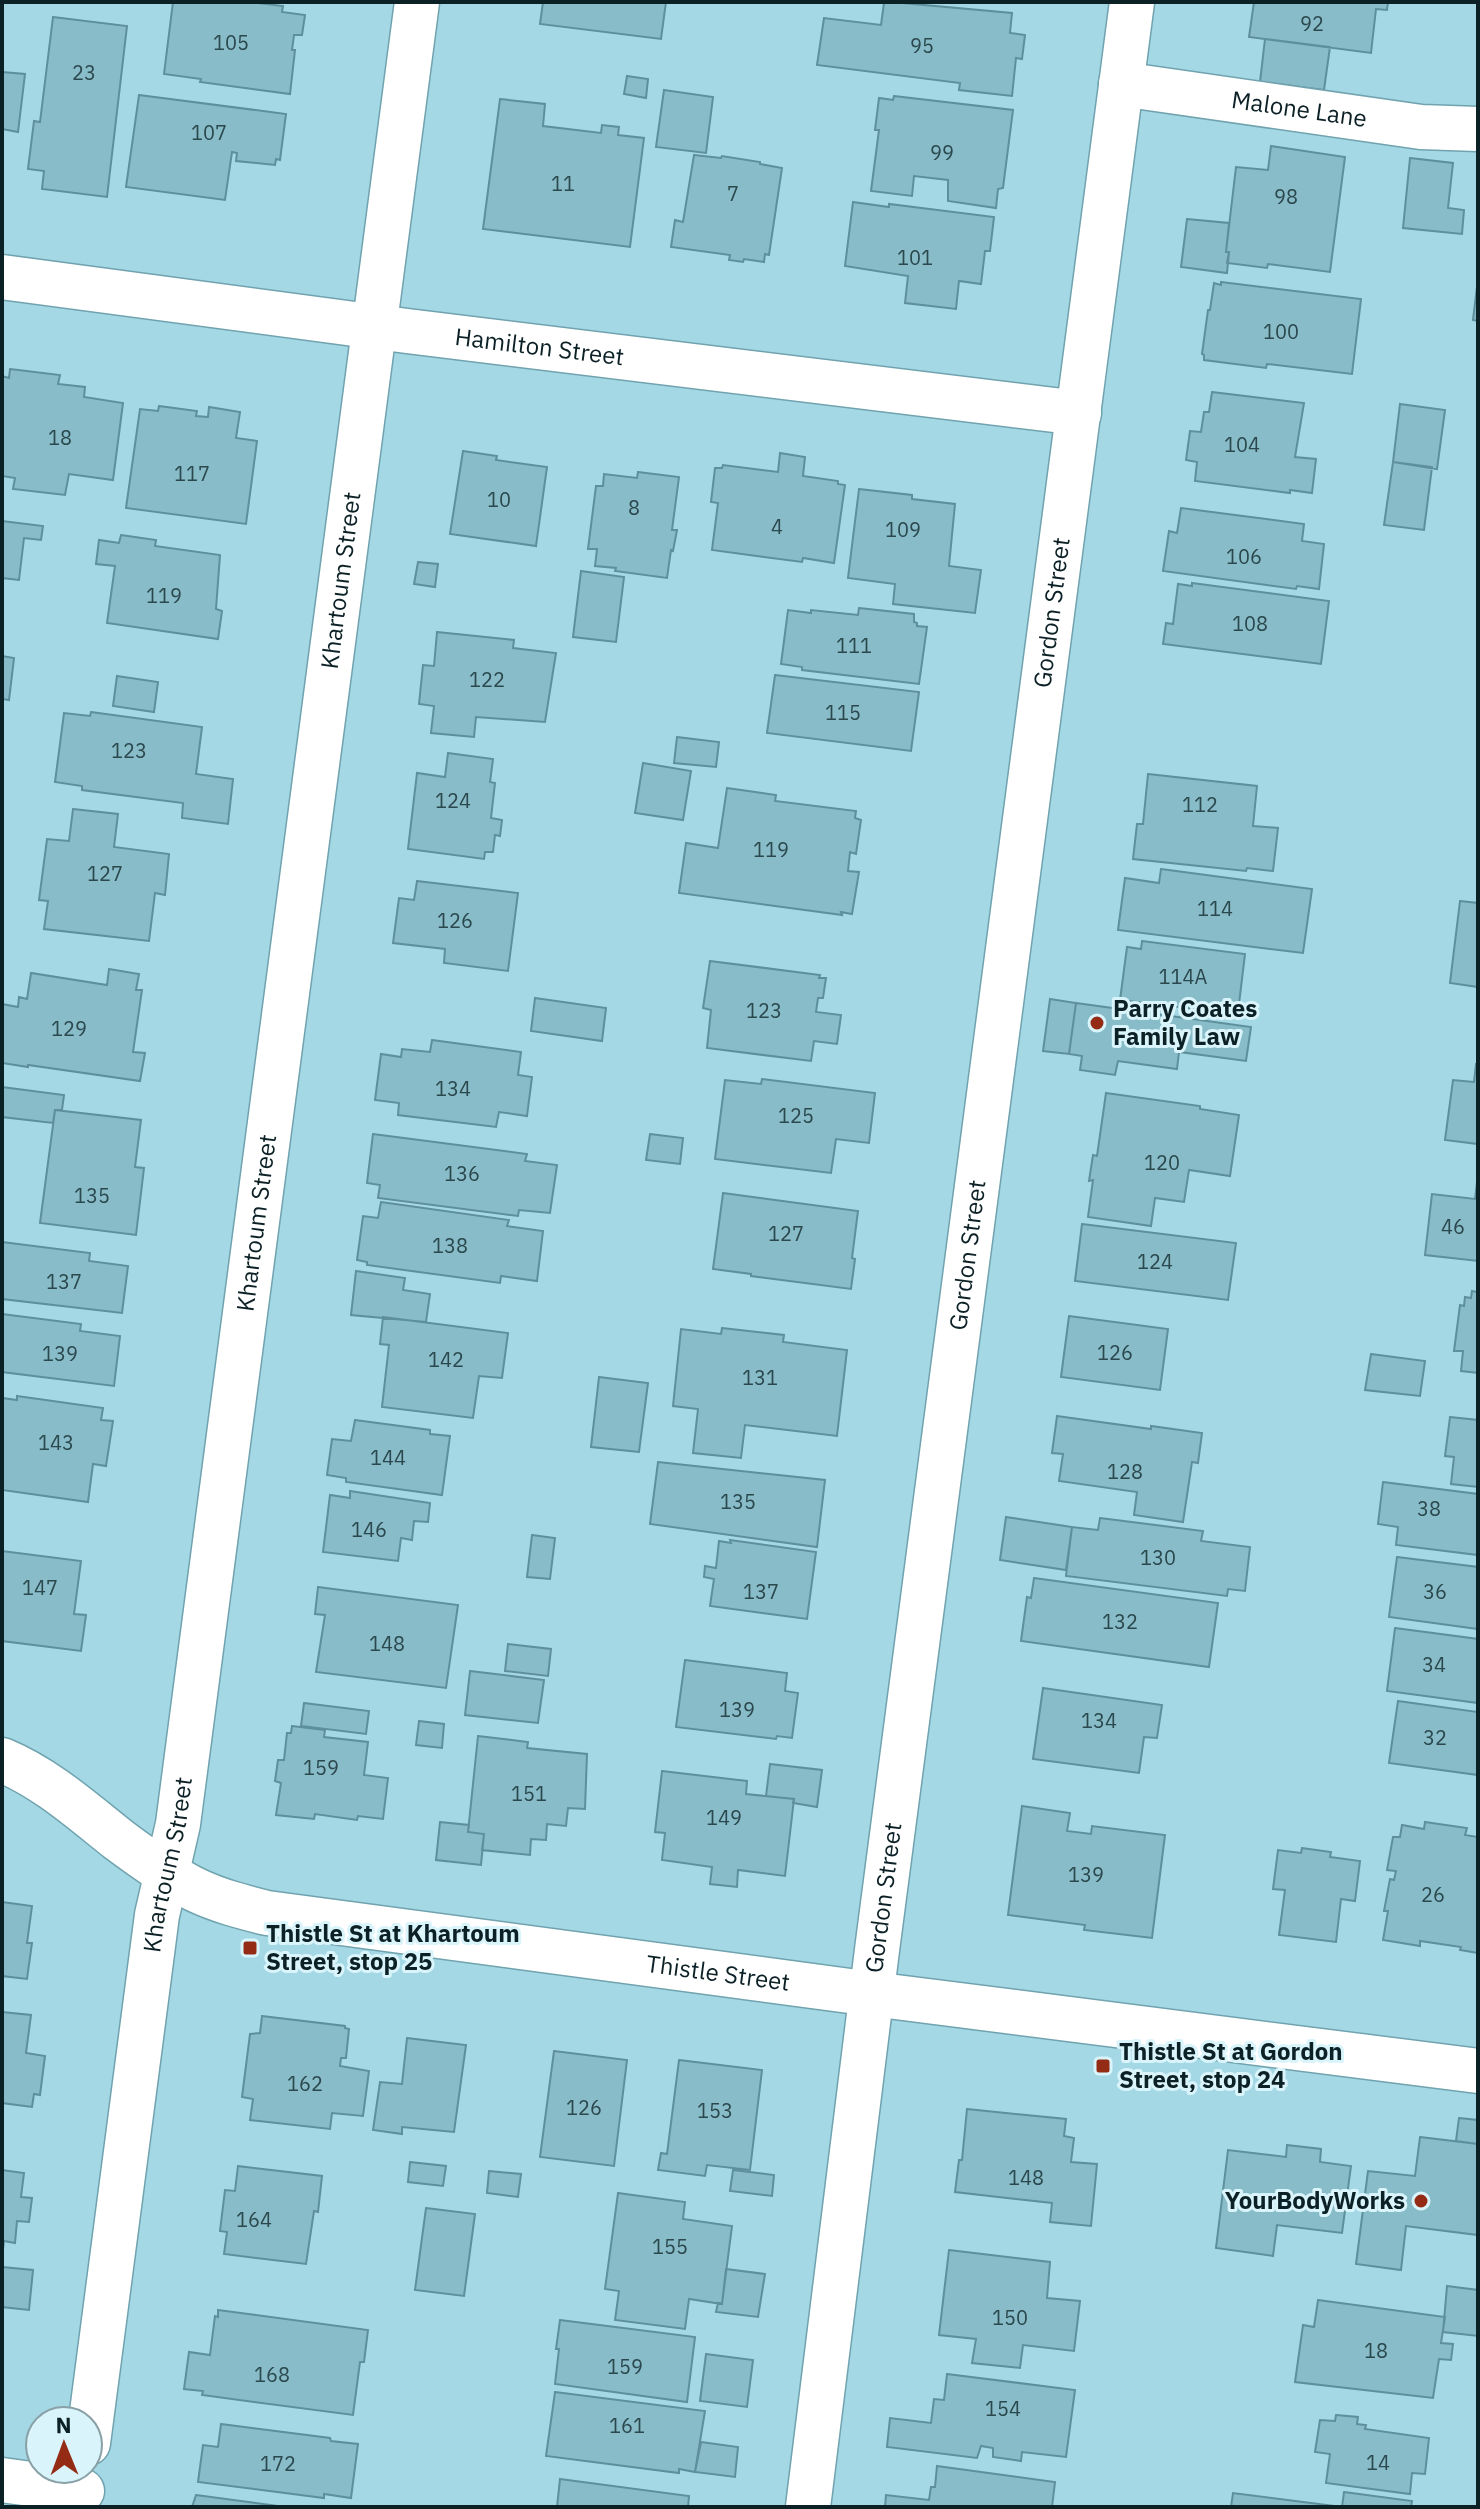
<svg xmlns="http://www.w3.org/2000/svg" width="1480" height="2509" viewBox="0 0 1480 2509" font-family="'IBM Plex Sans',sans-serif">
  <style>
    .building { fill: #88bcc8; stroke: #5d909b; stroke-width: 2 }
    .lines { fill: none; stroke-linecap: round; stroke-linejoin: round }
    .minor-casing { stroke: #70a3ae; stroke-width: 47 }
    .minor { stroke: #fff; stroke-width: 44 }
    .poi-dot { fill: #942c15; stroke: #daf4fb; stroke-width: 3 }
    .labels { text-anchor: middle; stroke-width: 6; stroke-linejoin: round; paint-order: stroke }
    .number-label { font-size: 20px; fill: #2b484e }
    .street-label { font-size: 24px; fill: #0c2126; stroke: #daf4fb }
    .poi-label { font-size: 24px; font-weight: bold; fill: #0c2126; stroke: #daf4fb; text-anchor: start }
  </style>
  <rect width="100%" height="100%" fill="#a4d8e5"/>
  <!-- building -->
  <path class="building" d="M173,2H249L283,6L282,12L305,15L302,35H294L292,50H295L290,94L200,82L201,79L164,74Z
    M543,2H666L661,39L540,24Z
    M891,2L1012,13L1010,33L1025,35L1022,59L1016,58L1012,96L959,90L960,83L817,65L824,18L881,25L884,3Z
    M1254,2H1388L1387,10L1376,9L1371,53L1249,37Z
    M53,17L127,26L107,197L42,189L44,171L28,169L34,121L40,122Z
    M1265,39L1330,47L1324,90L1260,82Z
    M2,72L25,74L18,132L2,129Z
    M627,76L648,79L646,98L624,94Z
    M664,90L713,97L706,153L656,147Z
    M139,95L286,114L280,160L276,159L275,165L236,161L237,153L232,152L225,200L126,187Z
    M894,96L1013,110L1003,188L998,189L996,208L948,201V180L914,176L912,196L871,191L879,130H875L879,98L893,100Z
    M500,99L545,104L543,126L601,133L602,125L619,127L618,135L644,138L630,247L483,229Z
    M1271,146L1345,157L1330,272L1268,264L1267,268L1227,263L1229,252H1226L1236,167L1268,170Z
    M694,155L721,158L722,156L760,162V164L782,168L769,255L765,254L764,262L744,259L743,262L729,260L730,255L671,247L675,220L683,222Z
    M1410,158L1453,163L1448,208L1464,210L1462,234L1403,228Z
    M853,202L889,207V204L994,217L990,251H985L981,284L959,281L956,309L905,303L908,276L845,266Z
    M1187,219L1229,223L1226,252H1229L1227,273L1181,267Z
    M1478,278V321L1473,320Z
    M1221,282L1361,299L1352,374L1267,364L1266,368L1204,360V355L1202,354L1208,310H1210L1214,283L1221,285Z
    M10,369L60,375L58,384L85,387L84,397L123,403L113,480L69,474L65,495L13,489L15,478L2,476V376L9,378Z
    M1212,392L1304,403L1295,457L1316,459L1312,493L1290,490V493L1195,481L1197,462L1186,460L1190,431L1201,432L1204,412H1209Z
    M1400,404L1445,410L1437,469L1393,462Z
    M159,406L197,411L196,416L208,417L209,407L240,412L236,438L257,441L246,524L126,508L140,409L158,411Z
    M463,451L497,456L496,460L547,467L536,546L450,534Z
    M780,453L805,457L803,476L838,481V484L845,485L834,563L803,558L802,562L712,550L718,503L711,502L715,468H722L723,465L778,472Z
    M1393,462L1432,467L1424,530L1384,525Z
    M638,472L679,477L672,530H677L673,551L671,550L667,578L615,571L616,568L595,566L597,549H588L596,486H603L604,474L637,478Z
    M859,489L912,495V499L955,504L949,566L981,570L975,613L893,604L895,584L848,578Z
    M1181,508L1304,524L1302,541L1324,544L1319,589L1297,586L1296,589L1163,571L1169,531L1177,533Z
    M2,521L43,526L41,540L24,538L19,580L2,578Z
    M121,535L156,540L155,546L220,555L216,609L222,611L218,639L107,623L115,566L96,564L99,540L119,543Z
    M418,562L438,564L435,587L414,584Z
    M581,571L624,577L616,642L573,637Z
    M1192,583L1329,601L1321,664L1163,644L1166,623L1173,624L1178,584L1192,586Z
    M859,608L914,614V622L917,623V626L927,627L919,684L802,670V667L781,664L788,610L811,613V610L858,615Z
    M437,632L514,640L513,648L556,653L545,722L476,717L474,737L431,733L434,706L419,704L423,665L434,666Z
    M2,656L14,658L9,700L2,699Z
    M775,675L919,692L911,751L767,733Z
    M117,676L158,682L154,712L113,706Z
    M91,712L202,727L196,774L233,779L228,824L182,818L183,803L82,790V786L55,782L64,713L90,716Z
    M677,737L719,742L716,767L674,763Z
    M448,753L493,759L490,782L495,783L491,818L502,820L500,836L495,835L493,852H485L484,859L408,849L417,773L445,777Z
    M643,763L691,771L683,820L635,813Z
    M1148,774L1257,786L1253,826L1278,828L1273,871L1247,868L1246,871L1133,859L1137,824H1143Z
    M727,788L776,795L775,801L856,811L855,818L861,820L856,854L850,852L848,871L859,872L852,914L841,912L842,915L679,893L686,843L718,848Z
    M73,809L118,814L114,847L169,854L165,895L155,893L149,941L44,929L48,901L39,900L47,839L69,841Z
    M1161,869L1312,889L1303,953L1118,930L1125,878L1159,883Z
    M417,881L518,893L508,971L444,963L445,949L393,943L399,898L414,900Z
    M1460,901L1478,903V987L1450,983Z
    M1142,941L1245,954L1238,1012L1213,1008L1212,1011L1120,1000L1127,947L1141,949Z
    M710,961L820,975L819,978H826L823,998H818L816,1012L841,1015L837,1044L814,1041L811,1061L707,1048L711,1010L703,1008Z
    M109,969L139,974L136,990H142L133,1052L145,1053L140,1081L28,1065V1067L2,1063V1004L18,1007L19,997L27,999L31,973L107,985Z
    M535,998L606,1008L602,1041L531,1031Z
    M1050,999L1076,1003L1069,1054L1043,1051Z
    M1076,1003L1251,1027L1246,1061L1179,1052L1177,1069L1118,1061L1115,1075L1080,1070L1082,1056L1069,1054Z
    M432,1040L521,1052L518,1075L532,1077L527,1116L499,1112L496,1127L398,1115L399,1103L375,1100L381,1054L401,1057L402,1049L430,1052Z
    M1476,1064H1478V1144L1445,1140L1453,1080L1474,1082Z
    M762,1079L875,1093L869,1143L836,1139L831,1173L715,1159L725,1080L761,1084Z
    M2,1087L64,1095L62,1110H55L53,1123L2,1117Z
    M1106,1093L1200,1106V1109L1239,1115L1230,1176L1189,1170L1184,1202L1155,1198L1151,1226L1088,1217L1093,1180L1089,1181L1093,1155L1097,1156Z
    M55,1110L141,1120L135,1167L144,1168L136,1235L40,1223Z
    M373,1134L527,1154L525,1161L557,1165L550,1213L519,1210L518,1216L378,1198L380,1185L367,1183Z
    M650,1134L683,1138L680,1164L646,1160Z
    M1477,1182L1478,1261L1425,1255L1432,1194L1475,1199Z
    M723,1193L858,1211L852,1258L855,1259L851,1289L751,1276V1274L713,1269Z
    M381,1202L509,1220L507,1226L543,1231L537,1281L501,1276L500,1283L367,1265V1262L357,1260L363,1216L378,1218Z
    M1082,1224L1236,1243L1228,1300L1075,1281Z
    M2,1242L90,1253L89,1261L128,1266L122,1313L2,1299Z
    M356,1271L405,1278L403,1290L430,1294L426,1322L351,1315Z
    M1472,1291L1478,1292V1373L1461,1371L1463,1351H1454L1460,1305L1464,1306L1465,1297L1471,1298Z
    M2,1314L81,1324L80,1331L120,1336L114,1386L2,1372Z
    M1069,1316L1168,1329L1160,1390L1061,1377Z
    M383,1317L508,1333L502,1378L479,1376L473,1418L382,1407L389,1345L380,1344Z
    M722,1328L784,1335L783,1342L847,1350L837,1436L745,1425L741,1458L693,1453L698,1409L673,1406L681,1329L721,1334Z
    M1371,1354L1425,1361L1420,1396L1365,1390Z
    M599,1377L648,1383L639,1452L591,1447Z
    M17,1396L103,1408L101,1420L113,1421L106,1466L93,1464L88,1502L2,1490V1398L17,1400Z
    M1057,1416L1151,1429V1426L1202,1433L1198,1463L1192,1462L1183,1522L1134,1515L1137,1492L1059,1481L1063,1454L1052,1453Z
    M1450,1417L1478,1420V1487L1451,1484L1454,1457L1445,1456Z
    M355,1420L430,1430V1434L450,1436L442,1495L346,1482V1478L327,1475L332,1439L351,1441Z
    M658,1462L825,1480L817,1547L650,1524Z
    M1383,1482L1478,1494V1555L1396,1545L1398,1527L1378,1524Z
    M350,1491L430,1503L428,1522L414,1521L412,1540L401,1538L398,1561L323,1552L330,1495L350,1498Z
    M1006,1517L1072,1527L1066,1570L1000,1560Z
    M1100,1518L1203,1531L1201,1541L1250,1547L1245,1591L1228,1589L1227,1596L1066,1576L1072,1527L1098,1530Z
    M532,1535L555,1538L550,1579L527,1577Z
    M730,1540L816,1552L807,1619L710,1606L714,1579L704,1577L705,1566L716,1568L719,1541L731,1543Z
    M2,1551L81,1561L74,1614L86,1615L81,1651L2,1641Z
    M1397,1557L1478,1567V1629L1389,1617Z
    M1034,1578L1218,1603L1209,1667L1021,1641L1027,1597L1031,1598Z
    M318,1587L458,1605L446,1688L316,1672L325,1615L315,1614Z
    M1395,1628L1478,1639V1703L1387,1691Z
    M508,1644L551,1649L548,1676L505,1671Z
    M685,1660L787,1673L785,1691L798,1693L792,1738L777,1736L776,1739L676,1727Z
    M470,1671L544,1680L538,1723L465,1715Z
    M1043,1688L1162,1705L1157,1738L1144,1737L1139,1773L1033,1759Z
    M1398,1701L1478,1712V1775L1389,1763Z
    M304,1703L369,1711L366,1734L301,1726Z
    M419,1721L444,1724L442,1748L416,1745Z
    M292,1726L325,1730L324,1737L368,1742L364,1775L388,1778L383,1819L358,1816L357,1820L315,1814L314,1819L276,1815L281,1783L275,1781L278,1760H284L287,1733H291Z
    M478,1736L528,1742L527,1748L587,1754L585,1809L568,1808L566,1826L547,1824L546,1840L531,1839L530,1855L482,1850L484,1834L468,1832Z
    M770,1764L822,1770L817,1807L793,1803L794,1799L766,1796Z
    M662,1771L747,1781L746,1794L794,1799L785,1876L738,1870L737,1887L710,1884L712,1867L662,1860L665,1833L655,1832Z
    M1022,1806L1070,1813L1067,1831L1091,1834L1092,1826L1165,1835L1152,1938L1084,1930L1085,1925L1008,1915Z
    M440,1822L469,1825L468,1832L484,1834L481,1865L436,1860Z
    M1425,1822L1467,1828L1465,1835L1478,1837V1953L1460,1950L1461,1947L1420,1941V1946L1383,1940L1388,1911H1384L1390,1879L1394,1880L1396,1871L1387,1870L1393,1837H1400L1402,1825L1424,1829Z
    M1302,1848L1331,1852L1330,1857L1360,1861L1355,1901L1341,1899L1336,1942L1279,1935L1285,1890L1273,1889L1278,1850L1301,1853Z
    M2,1902L32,1906L27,1943H32L27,1979L2,1976Z
    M2,2012L31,2015L26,2053L45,2056L40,2095L34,2094L32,2107L2,2103Z
    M262,2016L345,2026V2028L349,2029L346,2058H341L340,2066L369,2071L363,2116L332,2113L330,2129L250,2120L253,2099L242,2097L250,2034L260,2033Z
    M407,2038L466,2045L454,2132L402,2127V2134L373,2130L380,2082L402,2084Z
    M554,2051L627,2060L614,2166L540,2157Z
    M679,2060L762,2070L750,2170L707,2165L705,2176L658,2170L661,2153L667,2154Z
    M967,2109L1066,2119L1064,2136L1074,2138L1071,2162L1097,2164L1091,2226L1050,2222L1052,2203L955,2192L959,2160H962Z
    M1459,2118L1478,2120V2144L1456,2141Z
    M1420,2137L1478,2144V2235L1406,2226L1401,2270L1356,2264L1368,2171L1415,2176Z
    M1287,2145L1321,2149L1320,2162L1351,2166L1342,2233L1277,2225L1273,2256L1216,2248L1228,2150L1286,2157Z
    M410,2162L446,2166L443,2186L408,2182Z
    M238,2166L322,2176L318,2212L314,2211L306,2264L224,2254L227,2232L220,2231L225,2190L235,2191Z
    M2,2170L24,2173L21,2197L32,2198L29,2222L17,2221L15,2243L4,2241L2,2258Z
    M733,2170L774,2175L772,2196L730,2191Z
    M489,2171L521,2174L518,2197L487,2193Z
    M618,2193L685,2202L683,2219L732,2226L722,2304L689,2299L685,2329L615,2320L619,2291L605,2289Z
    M426,2208L475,2214L464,2296L415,2290Z
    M949,2250L1050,2262L1047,2298L1080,2301L1074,2351L1023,2345L1020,2368L972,2363L976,2339L939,2335Z
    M2,2267L33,2270L29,2310L2,2307Z
    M726,2269L765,2274L758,2317L716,2312L718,2303L722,2304Z
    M1447,2286L1478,2290V2336L1443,2332Z
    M1318,2300L1445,2317L1441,2343L1453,2344L1451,2360L1439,2359L1433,2398L1295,2382L1303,2325L1314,2327Z
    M218,2310L368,2330L364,2362H360L353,2415L202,2395L203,2391L184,2389L189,2352L210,2355L215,2316L218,2317Z
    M560,2320L695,2337L687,2402L555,2384L559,2349H556Z
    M706,2354L753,2360L747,2407L700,2401Z
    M947,2374L1075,2390L1066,2457L1022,2452L1021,2461L993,2457V2448L981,2446L977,2458L887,2447L890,2418L931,2423L934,2399L944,2400Z
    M555,2392L705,2411L695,2472L679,2469V2473L546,2456Z
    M1336,2415L1358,2417L1357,2424L1366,2425L1365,2429L1429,2438L1425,2474L1412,2473L1410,2494L1326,2483L1330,2454L1315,2452L1320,2420L1335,2421Z
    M221,2424L330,2438L331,2441L358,2444L351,2498L324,2494V2498L198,2482L203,2445L218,2447Z
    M701,2442L738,2447L735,2477L695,2472Z
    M937,2466L1055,2482L1052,2507H885L886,2495L929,2500L931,2487H935Z
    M560,2479L689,2496L688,2507H557Z
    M1344,2492L1412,2501L1411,2507H1231L1233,2493L1342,2507Z
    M196,2495L285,2507H192Z"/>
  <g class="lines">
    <defs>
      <g id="minor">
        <path id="s1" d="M1121,84L1421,127L1478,129"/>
        <path id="s2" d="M2,277L407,331L1079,413"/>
        <path id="s3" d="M2,1760C47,1779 81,1810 119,1840C143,1858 169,1877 196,1890C219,1901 243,1907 267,1913L872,1994L1478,2071"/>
        <path id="s4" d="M88,2443L157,1915L178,1824L417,2"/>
        <path d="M2,2480L82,2491"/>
        <path id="s5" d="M808,2507L877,1950L1132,2"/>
      </g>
    </defs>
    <!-- minor casing -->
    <use href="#minor" class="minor-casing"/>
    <!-- minor -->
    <use href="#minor" class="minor"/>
  </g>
  <!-- markers -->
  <g class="poi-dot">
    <circle cx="1097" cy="1023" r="8"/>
    <rect x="242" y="1940" width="16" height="16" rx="4"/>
    <rect x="1095" y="2058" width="16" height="16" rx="4"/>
    <circle cx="1421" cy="2201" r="8"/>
  </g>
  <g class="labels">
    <!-- number labels -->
    <g class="number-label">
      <text x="1312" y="31">92</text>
      <text x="231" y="50">105</text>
      <text x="922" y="53">95</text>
      <text x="84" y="80">23</text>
      <text x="209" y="140">107</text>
      <text x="942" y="160">99</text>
      <text x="563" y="191">11</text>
      <text x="733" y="201">7</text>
      <text x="1286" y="204">98</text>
      <text x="915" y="265">101</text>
      <text x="1281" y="339">100</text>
      <text x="60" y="445">18</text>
      <text x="1242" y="452">104</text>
      <text x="192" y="481">117</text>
      <text x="499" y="507">10</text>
      <text x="634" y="515">8</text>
      <text x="777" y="534">4</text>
      <text x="903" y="537">109</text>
      <text x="1244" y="564">106</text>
      <text x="164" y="603">119</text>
      <text x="1250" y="631">108</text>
      <text x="854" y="653">111</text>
      <text x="487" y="687">122</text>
      <text x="843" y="720">115</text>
      <text x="129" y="758">123</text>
      <text x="453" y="808">124</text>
      <text x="1200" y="812">112</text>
      <text x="771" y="857">119</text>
      <text x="105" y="881">127</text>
      <text x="1215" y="916">114</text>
      <text x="455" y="928">126</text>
      <text x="1183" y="984">114A</text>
      <text x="764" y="1018">123</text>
      <text x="69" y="1036">129</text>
      <text x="453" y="1096">134</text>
      <text x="796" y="1123">125</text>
      <text x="1162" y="1170">120</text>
      <text x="462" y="1181">136</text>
      <text x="92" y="1203">135</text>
      <text x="1453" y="1234">46</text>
      <text x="786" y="1241">127</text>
      <text x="450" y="1253">138</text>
      <text x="1155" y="1269">124</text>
      <text x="64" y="1289">137</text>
      <text x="1115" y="1360">126</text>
      <text x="60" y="1361">139</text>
      <text x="446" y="1367">142</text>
      <text x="760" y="1385">131</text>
      <text x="56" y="1450">143</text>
      <text x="388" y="1465">144</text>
      <text x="1125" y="1479">128</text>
      <text x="738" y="1509">135</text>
      <text x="1429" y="1516">38</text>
      <text x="369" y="1537">146</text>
      <text x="1158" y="1565">130</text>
      <text x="40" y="1595">147</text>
      <text x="761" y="1599">137</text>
      <text x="1435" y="1599">36</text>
      <text x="1120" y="1629">132</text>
      <text x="387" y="1651">148</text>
      <text x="1434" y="1672">34</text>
      <text x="737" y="1717">139</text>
      <text x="1099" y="1728">134</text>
      <text x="1435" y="1745">32</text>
      <text x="321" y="1775">159</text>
      <text x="529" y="1801">151</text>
      <text x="724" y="1825">149</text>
      <text x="1086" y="1882">139</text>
      <text x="1433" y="1902">26</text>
      <text x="305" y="2091">162</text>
      <text x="584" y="2115">126</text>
      <text x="715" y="2118">153</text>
      <text x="1026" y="2185">148</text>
      <text x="254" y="2227">164</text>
      <text x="670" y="2254">155</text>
      <text x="1010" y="2325">150</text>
      <text x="1376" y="2358">18</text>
      <text x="625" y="2374">159</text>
      <text x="272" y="2382">168</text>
      <text x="1003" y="2416">154</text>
      <text x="627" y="2433">161</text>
      <text x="1378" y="2470">14</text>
      <text x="278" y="2471">172</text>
    </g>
    <!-- street labels -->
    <g class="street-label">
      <text dy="8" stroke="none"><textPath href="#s1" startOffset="180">Malone Lane</textPath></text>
      <text dy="8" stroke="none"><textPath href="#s2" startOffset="542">Hamilton Street</textPath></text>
      <text dy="8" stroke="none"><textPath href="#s4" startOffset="1880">Khartoum Street</textPath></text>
      <text dy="8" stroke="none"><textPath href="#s5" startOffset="1910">Gordon Street</textPath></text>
      <text dy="8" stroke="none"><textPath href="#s4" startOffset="1232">Khartoum Street</textPath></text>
      <text dy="8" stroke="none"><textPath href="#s5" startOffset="1262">Gordon Street</textPath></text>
      <text dy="8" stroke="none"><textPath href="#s4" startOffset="584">Khartoum Street</textPath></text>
      <text dy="8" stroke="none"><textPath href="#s5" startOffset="614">Gordon Street</textPath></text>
      <text dy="8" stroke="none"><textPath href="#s3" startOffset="764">Thistle Street</textPath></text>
    </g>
    <!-- poi labels -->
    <g class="poi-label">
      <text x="1113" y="1017">Parry Coates<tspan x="1113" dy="28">Family Law</tspan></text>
      <text x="266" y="1942">Thistle St at Khartoum<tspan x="266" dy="28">Street, stop 25</tspan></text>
      <text x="1119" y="2060">Thistle St at Gordon<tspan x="1119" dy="28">Street, stop 24</tspan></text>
      <text x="1405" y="2209" text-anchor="end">YourBodyWorks</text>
    </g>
  </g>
  <!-- border -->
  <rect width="1480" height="2509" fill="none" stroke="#0c2126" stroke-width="8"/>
  <!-- north arrow -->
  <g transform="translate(64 2445) rotate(359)"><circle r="38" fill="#daf4fb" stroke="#88a0a6" stroke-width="2"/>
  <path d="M0-6L14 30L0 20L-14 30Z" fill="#942c15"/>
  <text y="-12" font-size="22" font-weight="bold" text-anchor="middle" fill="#0c2126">N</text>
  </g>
</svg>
